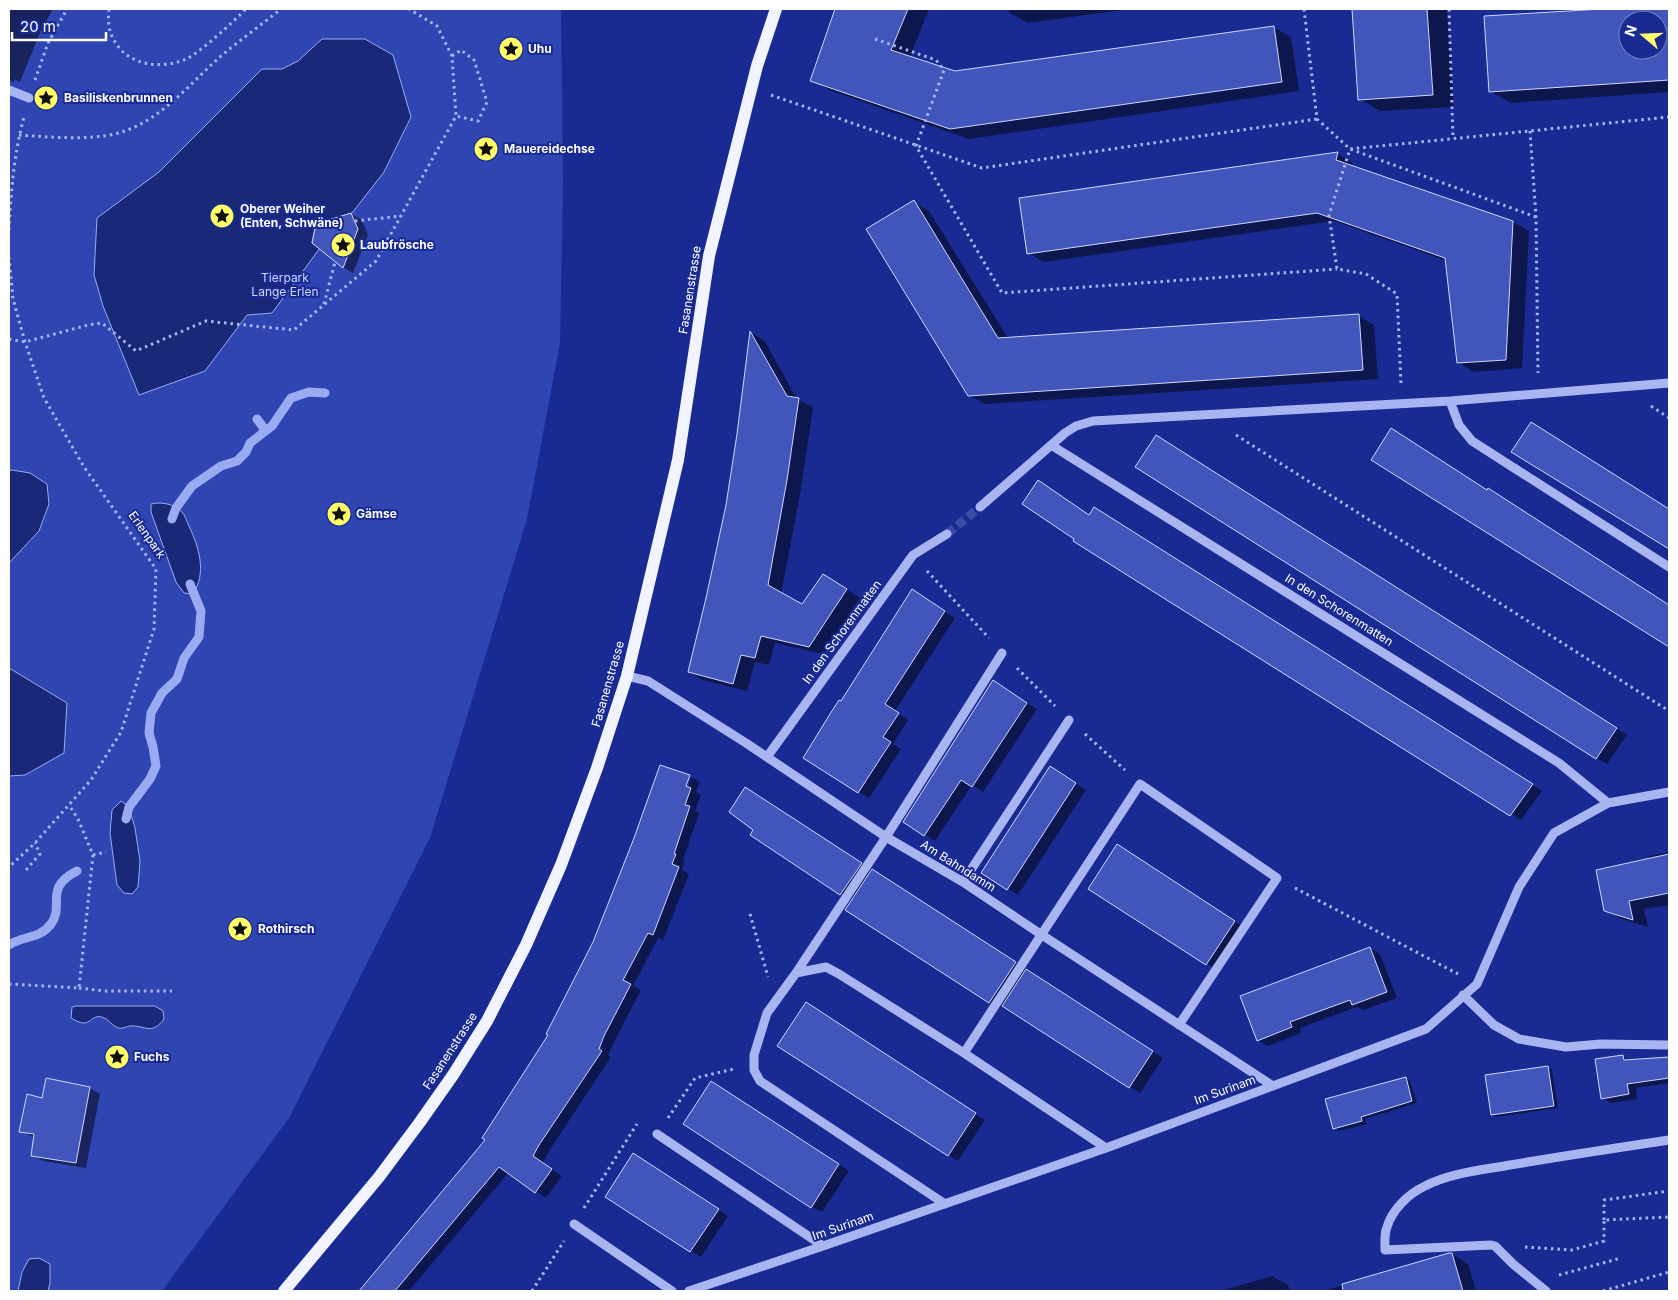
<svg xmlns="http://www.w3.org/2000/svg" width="1678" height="1300" viewBox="0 0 1678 1300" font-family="Inter,sans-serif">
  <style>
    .green { fill: #2f45b2 }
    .water { fill: #1a2878; stroke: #9babf2 }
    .shadow { fill: #0007; fill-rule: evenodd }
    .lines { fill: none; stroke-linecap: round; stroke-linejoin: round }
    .stream { stroke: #9babf2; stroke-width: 9 }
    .building { fill: #4155ba; stroke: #cfd7fb; fill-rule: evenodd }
    .minor-tunnel { stroke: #3c4ba3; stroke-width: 9; stroke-dasharray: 9 4.5; stroke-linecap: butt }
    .path { stroke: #a9b5f0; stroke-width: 3; stroke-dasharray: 2.5 4; stroke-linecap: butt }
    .minor { stroke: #a9b5f0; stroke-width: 9 }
    .major { stroke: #f1f3ff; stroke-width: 12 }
    .labels { text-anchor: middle; stroke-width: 4; stroke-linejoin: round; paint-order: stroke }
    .poi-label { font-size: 12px; font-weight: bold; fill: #fff; stroke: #192b93; text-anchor: start }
    .park-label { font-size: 12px; fill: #cfd7fb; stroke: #192b93 }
    .street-label { font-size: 12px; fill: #fff; stroke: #192b93 }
  </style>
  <rect width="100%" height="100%" fill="#192b93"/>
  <!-- green -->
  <path class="green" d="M9,9H561L563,184L560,343L527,519L430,838L289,1118L162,1291H9Z"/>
  <!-- water -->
  <path class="water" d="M322,39H365L393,55L411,117L384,172L352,213L316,224L312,243L320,248L272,313L247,315L205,371L139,395L103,306L94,275L97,218L159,172L262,69H282L298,61Z
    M12,470L30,473L47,484L49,504L39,531L9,563V471Z
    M157,503C166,503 176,505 182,512C185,515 187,522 189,526C199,548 207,572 193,594L184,593L176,582L151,512V504Z
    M9,668L67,703L64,753L25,775L9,776Z
    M121,801L129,807L135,828L140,861L138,887L132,894L124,893L117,885L110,833L112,810Z
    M76,1006H155L163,1011L164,1019C151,1036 146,1025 130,1026C125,1027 123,1029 118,1028C112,1026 109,1019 102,1017C88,1014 92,1031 71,1018L72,1007Z
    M39,1258L50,1264V1283L48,1291H18L22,1272L29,1259Z"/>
  <!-- shadow -->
  <path class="shadow" d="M9,9H53L41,30L20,82L14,79V82L9,80Z
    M835,9H929L910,57L955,73L1273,27L1291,37L1299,91L969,139L829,90L812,80Z
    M1010,9H1130L1028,23L1008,12Z
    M1353,9H1447L1454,107L1380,111L1360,99Z
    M1621,9H1669V92L1511,103L1490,91L1485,18ZM1628,20H1658V50H1628Z
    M1338,154L1353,163L1352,167L1513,222L1529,231L1522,368L1474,372L1458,362L1447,261L1334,221L1044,262L1028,253L1021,199Z
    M914,202L929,211L1008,338L1359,316L1374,325L1378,379L985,404L969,395Z
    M351,214L362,220L368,235L353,273L343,267L314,242Z
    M751,333L764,340L797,399L813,407L801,489L781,594L802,606L837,583L860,598L823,654L775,643L769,665L755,662L747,691L703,680L689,672L708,599L727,505L739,434Z
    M1166,442L1627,735L1607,764L1597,758Z
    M1104,515L1542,791L1521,820L1511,814L1090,516Z
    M922,597L955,618L895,711L908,720L893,744L901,749L869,798L859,792L841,703Z
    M1004,688L1037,709L983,792L972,785L935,841L905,822Z
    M1061,774L1086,790L1018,895L983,872Z
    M691,777L700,782L696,792L701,795L695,811L699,813L683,860L685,861L682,870L689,874L663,940L658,938L633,986L641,990L614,1042L608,1056L611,1057L549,1151L543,1163L562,1176L546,1198L509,1172L409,1291H360L487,1140L549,1035L683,792L686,793Z
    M756,795L1163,1058L1140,1093L1002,1004L1000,1008L990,1002L847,910L853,900L752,835L755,830Z
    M1128,852L1245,928L1217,970L1090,889Z
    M1669,852V905L1644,909L1648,927L1622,919L1606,910L1650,860L1649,856Z
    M1370,948L1380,954L1397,998L1363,1010L1357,1007L1300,1028L1301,1033L1268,1046L1258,1040Z
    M816,1010L985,1120L958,1161L948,1155Z
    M1623,1056L1631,1061L1669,1058V1083L1636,1088L1637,1099L1611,1103L1602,1098Z
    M1547,1067L1552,1070L1558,1108L1497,1117L1492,1115Z
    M1406,1078L1410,1081L1417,1103L1365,1119L1367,1124L1339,1131L1334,1128Z
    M89,1088L100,1094L86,1168L43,1161L32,1155L35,1138L21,1131L43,1100Z
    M722,1088L849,1171L822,1212L812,1207Z
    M644,1161L728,1216L701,1257L607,1197Z
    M1452,1254L1468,1264L1476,1291H1323Z
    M1272,1276L1288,1285L1290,1291H1220Z"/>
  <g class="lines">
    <!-- stream -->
    <path class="stream" d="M257,419L263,427L264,432
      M172,519L176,508L192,486L221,466L237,461L246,452L250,443L272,426L291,398L309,392L325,393
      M126,819L129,807L150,779L156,766L153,747L149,733L151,713L162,693L177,679L184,658L199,637L201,611L190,584
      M9,945C22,936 40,939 51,924C65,905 43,888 77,871"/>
  </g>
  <!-- building -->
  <path class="building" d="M835,9H908L891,50L955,71L1274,26L1282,82L950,129L810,81Z
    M1352,9H1427L1433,95L1358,100Z
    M1602,9H1669V80L1489,92L1484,16ZM1628,20H1658V50H1628Z
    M1338,152L1336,160L1513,221L1506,360L1457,363L1445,258L1317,213L1027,254L1019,198Z
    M914,200L998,338L1359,314L1363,370L968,396L866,229Z
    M351,213L358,229L343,268L312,243L316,224Z
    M750,331L787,396L799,398L787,480L768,585L802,604L823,574L847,589L809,647L761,636L755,658L741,655L733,684L688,672L706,598L726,505L737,434Z
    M1531,422L1669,509V549L1511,452Z
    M1391,428L1487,490L1488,488L1669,605V647L1371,460Z
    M1156,435L1489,646L1617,728L1596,759L1135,467Z
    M1038,480L1089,515L1094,507L1533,784L1510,816L1073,541L1074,539L1022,504Z
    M912,589L945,611L885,704L899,713L883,737L891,742L858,793L803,758L830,714L839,700L841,701Z
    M993,680L1027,703L972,787L961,780L924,836L903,822Z
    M660,765L690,775L686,786L691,788L685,805L690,806L674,854H676L672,864L679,867L653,935L648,933L623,980L631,984L604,1036L599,1049L602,1051L539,1145L533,1156L552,1169L535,1193L499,1167L395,1291H359L485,1140L482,1138L548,1035L546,1034L593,942L634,838Z
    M1050,766L1076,783L1007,890L981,873Z
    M745,787L862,863L840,895L750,835L753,830L729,812Z
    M1117,844L1235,921L1206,965L1088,889Z
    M1669,854V893L1629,901L1633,920L1604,911L1596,870Z
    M872,869L1016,962L989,1003L845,910Z
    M1370,947L1387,992L1352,1005L1350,1000L1290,1022L1292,1027L1257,1041L1240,996Z
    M1026,969L1153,1051L1129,1088L1002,1006Z
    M806,1002L976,1113L948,1156L777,1046Z
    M1623,1055L1624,1060L1669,1057V1078L1627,1084L1629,1094L1601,1099L1595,1059Z
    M1548,1066L1554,1106L1491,1115L1485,1075Z
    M1406,1077L1412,1101L1361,1117L1362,1121L1333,1129L1325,1099Z
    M46,1078L90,1087L76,1163L31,1156L34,1134L19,1132L27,1094L42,1098Z
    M711,1081L839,1164L811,1208L683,1124Z
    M633,1153L719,1209L690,1252L605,1197Z
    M1449,1253H1452L1463,1291H1343L1342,1284Z"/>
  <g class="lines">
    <!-- minor-tunnel -->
    <path class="minor-tunnel" d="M947,534L980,507"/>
    <!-- path -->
    <path class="path" d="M109,9C107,26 110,38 122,51C138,66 163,68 184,60C199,54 234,21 246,9
      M1304,9L1317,119L1350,149L1536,217
      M1449,9L1453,138
      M875,39L936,60L944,70L916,146L1002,293L1337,269
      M452,56L461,50L474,60L487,102L478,121L456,116
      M35,80L48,43L67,9
      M771,95L982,168L1317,119
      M1530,131L1536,217L1538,373
      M19,135C49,137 80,140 110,135C157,126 187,86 221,56C240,40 261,25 281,9
      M355,221L401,216
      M9,230C11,192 14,153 24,117
      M9,257L13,299L25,342L44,398L84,467L156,569L154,629L121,732L91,780L35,843L9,867
      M324,304L335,262
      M9,339L25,342L88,325L102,323L136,351L206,321L294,330L376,261L456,116L452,56L437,26L409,9
      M1401,383L1397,294L1366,274L1337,269L1329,215L1350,149L1669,117
      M1651,406L1669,418
      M1236,435L1669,711
      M927,571L989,638
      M1017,668L1055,706
      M1085,734L1125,770
      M93,855L106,852
      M26,870L40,854L35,843
      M1295,888L1458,974
      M750,914L768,977
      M9,984L79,988L93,855L78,819L69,805
      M79,988L106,991H172
      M668,1118L695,1078L734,1069
      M584,1208L637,1124
      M1604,1220V1200L1669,1191
      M1525,1247L1572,1250L1604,1241V1220L1669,1217
      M1559,1275L1621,1258
      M532,1291L564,1241
      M1603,1291L1669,1272"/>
    <!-- minor -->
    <path class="minor" d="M9,90L29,98
      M1450,401L1459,425L1472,441L1669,567
      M1051,445L1559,763L1608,803
      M980,507L1065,433L1076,426L1093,421L1450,401L1669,383
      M627,676L648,681L746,743L886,837L963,882L1042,935L1273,1086
      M767,757L913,555L947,534
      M963,882L1069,720
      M796,973L826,967L839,974L964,1053L1106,1148
      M1463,995L1494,1025L1519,1039L1566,1047L1601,1044L1669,1045
      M964,1053L1140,784L1277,878L1179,1025
      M657,1134L823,1246
      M945,1204L760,1081L754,1070V1055L767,1013L796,973L886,837L1002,653
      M574,1224L672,1291
      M689,1291L823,1246L1106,1148L1426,1029L1477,984L1519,887L1554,833L1608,803L1669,792
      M1546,1291L1513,1264L1495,1246L1491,1245L1385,1250C1385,1243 1384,1234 1387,1227C1392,1210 1408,1194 1425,1186C1450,1173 1482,1170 1510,1165C1563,1156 1616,1148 1669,1140"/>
    <!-- major -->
    <path class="major" d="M284,1291L379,1177L420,1122L453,1075L487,1021L526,945L561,865L597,768L627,676L678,460L709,256L757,66L776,9"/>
  </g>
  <!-- icons -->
  <defs>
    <symbol id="sight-disc" viewBox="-11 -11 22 22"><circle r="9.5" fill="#fffe67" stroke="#192b93"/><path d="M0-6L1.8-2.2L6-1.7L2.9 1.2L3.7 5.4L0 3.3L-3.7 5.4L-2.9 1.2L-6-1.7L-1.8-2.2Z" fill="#111"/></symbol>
  </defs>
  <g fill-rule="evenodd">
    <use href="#sight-disc" x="497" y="35" width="28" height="28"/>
    <use href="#sight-disc" x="32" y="84" width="28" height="28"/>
    <use href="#sight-disc" x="472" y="135" width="28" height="28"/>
    <use href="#sight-disc" x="208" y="202" width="28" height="28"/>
    <use href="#sight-disc" x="329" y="231" width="28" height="28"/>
    <use href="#sight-disc" x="325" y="500" width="28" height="28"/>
    <use href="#sight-disc" x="226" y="915" width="28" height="28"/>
    <use href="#sight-disc" x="103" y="1043" width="28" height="28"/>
  </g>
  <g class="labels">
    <!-- poi labels -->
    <g class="poi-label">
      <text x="528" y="53">Uhu</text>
      <text x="64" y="102">Basiliskenbrunnen</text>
      <text x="504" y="153">Mauereidechse</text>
      <text x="240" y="213">Oberer Weiher<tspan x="240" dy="14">(Enten, Schwäne)</tspan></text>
      <text x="360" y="249">Laubfrösche</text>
      <text x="356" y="518">Gämse</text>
      <text x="258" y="933">Rothirsch</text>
      <text x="134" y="1061">Fuchs</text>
    </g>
    <!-- park labels -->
    <g class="park-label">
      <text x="285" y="282">Tierpark<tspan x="285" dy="14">Lange Erlen</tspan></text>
    </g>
    <!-- street labels -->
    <g class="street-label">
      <text transform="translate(690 290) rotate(-81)" y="4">Fasanenstrasse</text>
      <text transform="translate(147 535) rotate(55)" y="4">Erlenpark</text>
      <text transform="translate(1339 610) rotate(32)" y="4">In den Schorenmatten</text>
      <text transform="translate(842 632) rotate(-54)" y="4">In den Schorenmatten</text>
      <text transform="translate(608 684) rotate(-74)" y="4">Fasanenstrasse</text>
      <text transform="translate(958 866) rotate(32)" y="4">Am Bahndamm</text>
      <text transform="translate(450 1051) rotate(-57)" y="4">Fasanenstrasse</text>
      <text transform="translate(1225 1090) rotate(-20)" y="4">Im Surinam</text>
      <text transform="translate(843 1226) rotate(-19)" y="4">Im Surinam</text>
    </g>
  </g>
  <!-- border -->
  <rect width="1678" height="1300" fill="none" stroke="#ffffff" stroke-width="20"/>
  <!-- north arrow -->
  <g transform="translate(1643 35) rotate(289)"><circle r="24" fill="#192b93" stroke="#7580be"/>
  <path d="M0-4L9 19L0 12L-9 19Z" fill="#fffe67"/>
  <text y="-8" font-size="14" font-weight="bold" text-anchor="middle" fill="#ffffff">N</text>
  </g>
  <!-- scale -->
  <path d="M12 32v8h94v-8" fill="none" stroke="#ffffff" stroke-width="2.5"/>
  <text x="20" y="32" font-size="15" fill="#ffffff" stroke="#192b93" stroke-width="4" paint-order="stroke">20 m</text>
</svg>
